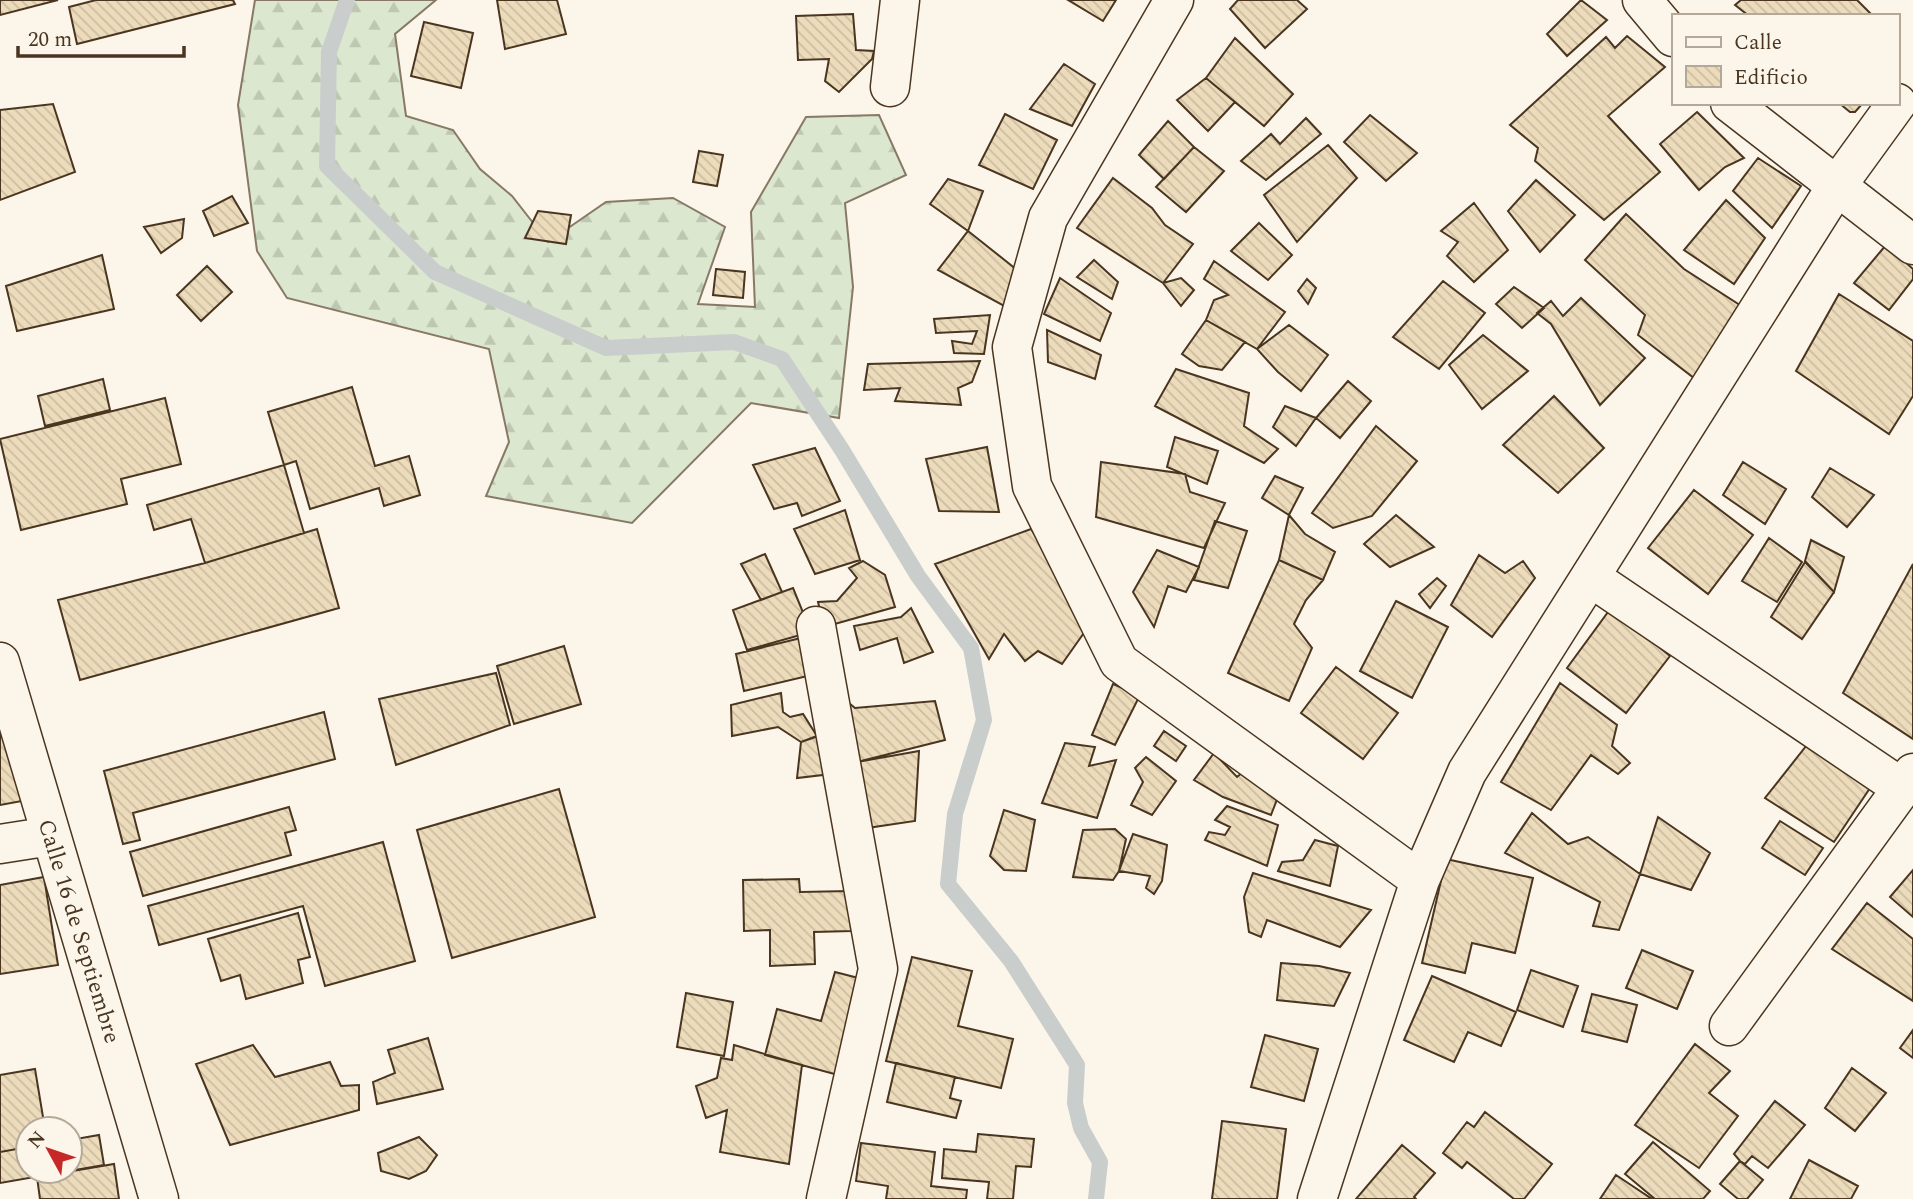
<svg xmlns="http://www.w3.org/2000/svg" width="1913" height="1199" viewBox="0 0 1913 1199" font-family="Spectral,serif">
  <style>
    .forest { fill: url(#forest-firs); stroke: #887966; stroke-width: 2 }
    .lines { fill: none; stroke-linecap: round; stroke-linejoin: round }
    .stream { stroke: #c9cecd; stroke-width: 16 }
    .building { fill: url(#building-back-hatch); stroke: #4a3520; stroke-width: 2 }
    .minor-casing { stroke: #4a3520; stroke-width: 41 }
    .minor { stroke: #fbf6e9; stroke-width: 38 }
    .labels { text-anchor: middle; stroke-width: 5; stroke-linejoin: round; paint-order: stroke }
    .street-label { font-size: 23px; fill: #4a3520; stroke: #fbf6e9 }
  </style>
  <defs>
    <pattern id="forest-firs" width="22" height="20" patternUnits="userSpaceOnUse" patternTransform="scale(1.75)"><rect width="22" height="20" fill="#dce7d0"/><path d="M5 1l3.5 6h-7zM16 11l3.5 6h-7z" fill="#bec7b2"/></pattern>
    <pattern id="building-back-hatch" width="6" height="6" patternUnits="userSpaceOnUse" patternTransform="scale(1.75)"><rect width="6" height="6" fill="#ecdcbc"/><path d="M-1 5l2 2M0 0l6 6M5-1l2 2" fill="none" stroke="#ccbda1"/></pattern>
  </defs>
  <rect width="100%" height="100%" fill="#fbf6e9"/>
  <!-- forest -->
  <path class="forest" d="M255,0H436L395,34L406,116L453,130L480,169L512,196L548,242L606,202L673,198L725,227L698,304L755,307L751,212L806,117L879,115L906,175L845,203L853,287L839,418L751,403L632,523L486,496L509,442L489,349L287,298L257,251L238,105Z"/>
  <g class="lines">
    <!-- stream -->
    <path class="stream" d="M347,0L329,52L327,166L435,272L606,348L734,342L782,359L842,450L918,576L971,648L984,720L955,814L948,884L1011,961L1077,1065L1075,1103L1081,1128L1100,1162L1096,1199"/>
  </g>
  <!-- building -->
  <path class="building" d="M0,0H58L0,15Z
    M96,0H233L235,4L77,44L69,7Z
    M497,0H557L566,34L505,49Z
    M1068,0H1116L1103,21Z
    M1238,0H1297L1307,9L1265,48L1230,9Z
    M1581,0L1607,20L1567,56L1547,34Z
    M1741,0H1857L1873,16H1749L1735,5Z
    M853,14L856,50L874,51L872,59L839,92L825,81L829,59L798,60L796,16Z
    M424,22L473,33L461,88L411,76Z
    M1627,36L1665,67L1608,116L1660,172L1604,220L1535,161L1538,148L1510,125L1606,37L1615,48Z
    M1235,38L1293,94L1264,126L1206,78Z
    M1064,64L1095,84L1072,126L1030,109Z
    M1206,78L1235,102L1208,131L1177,100Z
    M1839,103H1863L1855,112H1850Z
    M53,104L75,172L0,200V110Z
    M1697,112L1744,158L1725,167L1699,190L1660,144Z
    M1005,114L1057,140L1033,189L979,165Z
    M1370,115L1417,153L1386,181L1344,142Z
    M1306,118L1321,134L1266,180L1241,161L1271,134L1280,144Z
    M1168,121L1194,147L1164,179L1139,155Z
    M1328,145L1357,178L1297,242L1264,195Z
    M1194,147L1224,171L1186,212L1156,187Z
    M699,151L723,155L717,186L693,182Z
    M1758,158L1801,186L1772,228L1733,191Z
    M1113,178L1152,208L1165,225L1193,244L1163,283L1077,228Z
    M948,179L983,191L968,231L930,204Z
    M1536,180L1575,215L1540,252L1508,211Z
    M232,196L248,223L214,236L203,211Z
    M1726,200L1765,238L1734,284L1684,250Z
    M1474,203L1508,250L1474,282L1447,256L1458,242L1441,231Z
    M538,211L571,215L566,244L525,238Z
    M1626,214L1684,269L1746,309L1694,378L1638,335L1645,315L1585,260Z
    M184,219L182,238L161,253L144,227Z
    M1259,223L1292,255L1268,280L1231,251Z
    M968,231L1026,277L1006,307L938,270Z
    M1886,245L1913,269V279L1889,310L1854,283Z
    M102,255L114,309L17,331L6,286Z
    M1094,260L1118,282L1112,299L1077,277Z
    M1214,261L1285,312L1257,349L1206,320L1214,300L1228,295L1204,279Z
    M207,266L232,292L201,321L177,295Z
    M716,269L745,272L743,298L713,295Z
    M1060,278L1111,313L1100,341L1044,314Z
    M1181,278L1194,290L1181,306L1163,283Z
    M1307,279L1316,288L1308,304L1298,291Z
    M1443,281L1485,313L1439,369L1393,337Z
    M1514,287L1544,308L1522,328L1496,304Z
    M1839,294L1913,341V396L1889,434L1796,371Z
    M1581,298L1645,358L1600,405L1551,324L1537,313L1551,301L1563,316Z
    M990,315L984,354L954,353L952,341L972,344L977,331L936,333L934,319Z
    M1206,320L1245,342L1222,370L1199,366L1182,354Z
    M1289,325L1328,355L1301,391L1278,372L1257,349Z
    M1047,330L1101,355L1095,379L1048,362Z
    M1483,335L1528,371L1482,409L1449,365Z
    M980,361L972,382L958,388L961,405L895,401L900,388L864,390L868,364Z
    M1176,369L1249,393L1244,426L1278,449L1264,463L1155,406Z
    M103,379L110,410L45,426L38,396Z
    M1348,381L1371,401L1340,438L1316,418Z
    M352,387L375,466L409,456L420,495L384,506L379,488L310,509L296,461L284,465L268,412Z
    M1554,396L1604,448L1558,493L1503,445Z
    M165,398L181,464L121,479L127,504L21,530L0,439Z
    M1285,406L1316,418L1296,446L1273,427Z
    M1376,426L1417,461L1372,516L1333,528L1312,513Z
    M1175,437L1218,451L1207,484L1167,467Z
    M987,447L999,512L939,511L926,459Z
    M815,448L840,501L802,516L797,503L774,509L753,465Z
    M1101,462L1185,474L1190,492L1225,503L1204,548L1096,517Z
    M1743,462L1786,489L1765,524L1723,495Z
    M284,465L304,533L205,563L191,519L154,530L147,505Z
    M1830,468L1874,495L1847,527L1812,497Z
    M1275,476L1303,488L1289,515L1262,498Z
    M1694,490L1753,535L1708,594L1648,548Z
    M845,510L860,560L815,574L794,529Z
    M1289,515L1305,534L1335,552L1323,580L1279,560Z
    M1396,515L1434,547L1390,567L1364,544Z
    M1215,521L1247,531L1228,588L1194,580Z
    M317,529L339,608L80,680L58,600L205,563Z
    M1031,529L1093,620L1062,664L1038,651L1025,661L1004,634L989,659L935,564Z
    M1769,538L1802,562L1777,602L1742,581Z
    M1811,540L1844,557L1834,592L1805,561Z
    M1157,550L1199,567L1186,592L1168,586L1154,627L1133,592Z
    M765,554L782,592L761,600L741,564Z
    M1479,555L1505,573L1523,561L1535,578L1492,637L1451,605Z
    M1279,560L1323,580L1306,600L1294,624L1312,648L1289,701L1228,673Z
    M863,561L885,575L895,607L824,627L818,602L837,601L857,578L849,568Z
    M1805,562L1834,592L1802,639L1771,617Z
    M1913,564V739L1843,693Z
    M1437,578L1446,586L1430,608L1419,594Z
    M793,588L811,632L747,650L733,610Z
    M1396,601L1448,627L1412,698L1360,671Z
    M911,608L933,652L904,663L897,638L860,650L854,626L901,617Z
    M1611,608L1670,656L1626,713L1567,668Z
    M809,636L816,674L744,691L736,654Z
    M564,646L581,704L514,724L497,666Z
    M1336,667L1398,713L1363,759L1301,713Z
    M496,673L510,725L396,765L379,699Z
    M1560,683L1617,725L1612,746L1630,763L1618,774L1591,755L1551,810L1501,782Z
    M1113,684L1140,695L1115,745L1092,735Z
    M0,689L22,801L0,805Z
    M781,693L783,712L790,717L803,714L817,736L801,742L778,727L732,736L731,705Z
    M837,693L855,708L935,701L945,740L857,762Z
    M324,712L335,759L133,813L140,840L123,844L104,771Z
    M1164,731L1186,746L1176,761L1154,746Z
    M830,732L831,774L797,778L801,742Z
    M1814,736L1876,779L1834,842L1765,798Z
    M1065,743L1095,747L1089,766L1116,760L1097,818L1042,803Z
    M919,751L915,821L867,828L857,762Z
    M1214,753L1237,777L1250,766L1281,789L1271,815L1223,797L1194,780Z
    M1146,757L1176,781L1152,815L1131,805L1143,782L1135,768Z
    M559,789L595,917L452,958L417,830Z
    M1227,806L1278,825L1267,866L1205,840L1209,832L1225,835L1230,827L1215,820Z
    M289,807L296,830L285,833L291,855L143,896L130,852Z
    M1004,810L1035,820L1026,871L1004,870L990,856Z
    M1532,813L1568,844L1588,837L1640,874L1619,930L1593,926L1600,902L1505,853Z
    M1658,817L1710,853L1691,890L1640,874Z
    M1780,821L1823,848L1805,875L1762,848Z
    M1115,829L1126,839L1119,871L1113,880L1073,877L1083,830Z
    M1133,834L1167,845L1162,881L1154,894L1146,888L1150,876L1119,871Z
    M1315,840L1338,846L1330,886L1278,871L1282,862L1303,860Z
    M383,842L415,961L325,986L303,906L159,945L148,906Z
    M1446,859L1533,878L1515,953L1472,943L1465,973L1422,963Z
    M1913,870V917L1890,897Z
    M1253,873L1371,910L1340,947L1267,920L1261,937L1249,932L1244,897Z
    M44,877L58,965L0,974V885Z
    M799,879L800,892L850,891L851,931L814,932L815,964L770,966V930L744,931L743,880Z
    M1867,903L1913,939V1001L1832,949Z
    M298,913L310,957L298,960L303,983L246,999L240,975L221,981L208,939Z
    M1642,950L1693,971L1677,1009L1626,988Z
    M912,957L972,971L958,1026L1013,1039L1001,1088L886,1061Z
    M1281,963L1319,966L1350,973L1334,1006L1277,1000Z
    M1531,970L1578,986L1563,1027L1517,1010Z
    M835,972L874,982L849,1078L765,1055L777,1009L821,1021Z
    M1432,976L1516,1012L1501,1046L1468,1032L1454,1062L1404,1040Z
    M686,993L733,1002L724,1056L677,1047Z
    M1592,994L1637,1005L1627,1042L1582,1031Z
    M1913,1030V1058L1900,1048Z
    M1265,1035L1318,1049L1304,1101L1251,1087Z
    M428,1038L443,1089L377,1104L373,1082L395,1073L388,1050Z
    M1695,1044L1730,1071L1709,1093L1738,1116L1699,1168L1635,1125Z
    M253,1045L275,1077L330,1062L341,1086L359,1085V1110L230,1145L196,1064Z
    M734,1045L802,1065L789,1164L720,1152L727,1110L706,1118L696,1086L717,1078L721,1058L732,1060Z
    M896,1063L955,1077L950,1098L961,1101L956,1118L887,1102Z
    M1852,1068L1886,1093L1855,1131L1825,1108Z
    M35,1069L45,1129H28V1147L0,1152V1075Z
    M1775,1101L1805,1125L1768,1168L1752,1156L1745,1164L1740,1161L1734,1154Z
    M1485,1112L1552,1164L1524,1199H1514L1467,1162L1462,1168L1443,1153L1467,1122L1474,1127Z
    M1222,1121L1286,1129L1277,1199H1212Z
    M978,1134L1034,1139L1031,1167L1016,1166L1013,1199H987L989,1182L942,1178L944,1149L976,1152Z
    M99,1135L104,1165L0,1183V1152L28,1147V1171H70V1140Z
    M419,1137L437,1155L426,1171L409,1179L381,1171L378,1153Z
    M1653,1142L1710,1191L1703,1199H1655L1625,1174Z
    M861,1143L935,1152L931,1186L967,1190L966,1199H886L888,1186L856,1181Z
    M1402,1145L1435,1173L1414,1197L1416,1199H1356Z
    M1809,1160L1858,1186L1851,1199H1790Z
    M1740,1161L1763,1180L1747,1199H1738L1720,1184Z
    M114,1164L119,1199H40L37,1177Z
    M1616,1175L1652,1199H1600Z"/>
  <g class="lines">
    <defs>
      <path id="minor" d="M1174,0L1048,218L1012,347L1032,486L1119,662L1420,880
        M1642,0L1673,37
        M890,87L900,0
        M1730,103L1913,245
        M1590,577L1902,788
        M816,626L878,969L826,1199
        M0,662L159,1199
        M0,844L51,836
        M1729,1026L1913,773
        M1317,1199L1420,880L1467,772L1836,187L1897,103"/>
    </defs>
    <!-- minor casing -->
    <use href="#minor" class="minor-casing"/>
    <!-- minor -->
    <use href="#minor" class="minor"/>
  </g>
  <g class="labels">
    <!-- street labels -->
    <g class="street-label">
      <text transform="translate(80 931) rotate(73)" y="8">Calle 16 de Septiembre</text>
    </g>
  </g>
  <!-- legend -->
  <rect x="1672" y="14" width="228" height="91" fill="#fbf6e9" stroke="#b4a999" stroke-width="2"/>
  <rect x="1686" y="37" width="35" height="10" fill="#fbf6e9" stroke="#b4a999" stroke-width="2"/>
  <text x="1734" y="49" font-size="21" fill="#4a3520">Calle</text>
  <rect x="1686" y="66" width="35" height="21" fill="url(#building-back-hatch)" stroke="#b4a999" stroke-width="2"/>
  <text x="1734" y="84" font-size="21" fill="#4a3520">Edificio</text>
  <!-- north arrow -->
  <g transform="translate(49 1150) rotate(310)"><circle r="33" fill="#fbf6e9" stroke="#b4a999" stroke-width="2"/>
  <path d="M0-5L12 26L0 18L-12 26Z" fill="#c62828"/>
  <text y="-10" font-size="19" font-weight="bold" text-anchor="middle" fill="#4a3520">N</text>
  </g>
  <!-- scale -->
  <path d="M18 46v10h166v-10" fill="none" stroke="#4a3520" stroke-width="3.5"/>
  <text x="28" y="46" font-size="21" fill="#4a3520" stroke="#fbf6e9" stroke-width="5" paint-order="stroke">20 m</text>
</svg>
